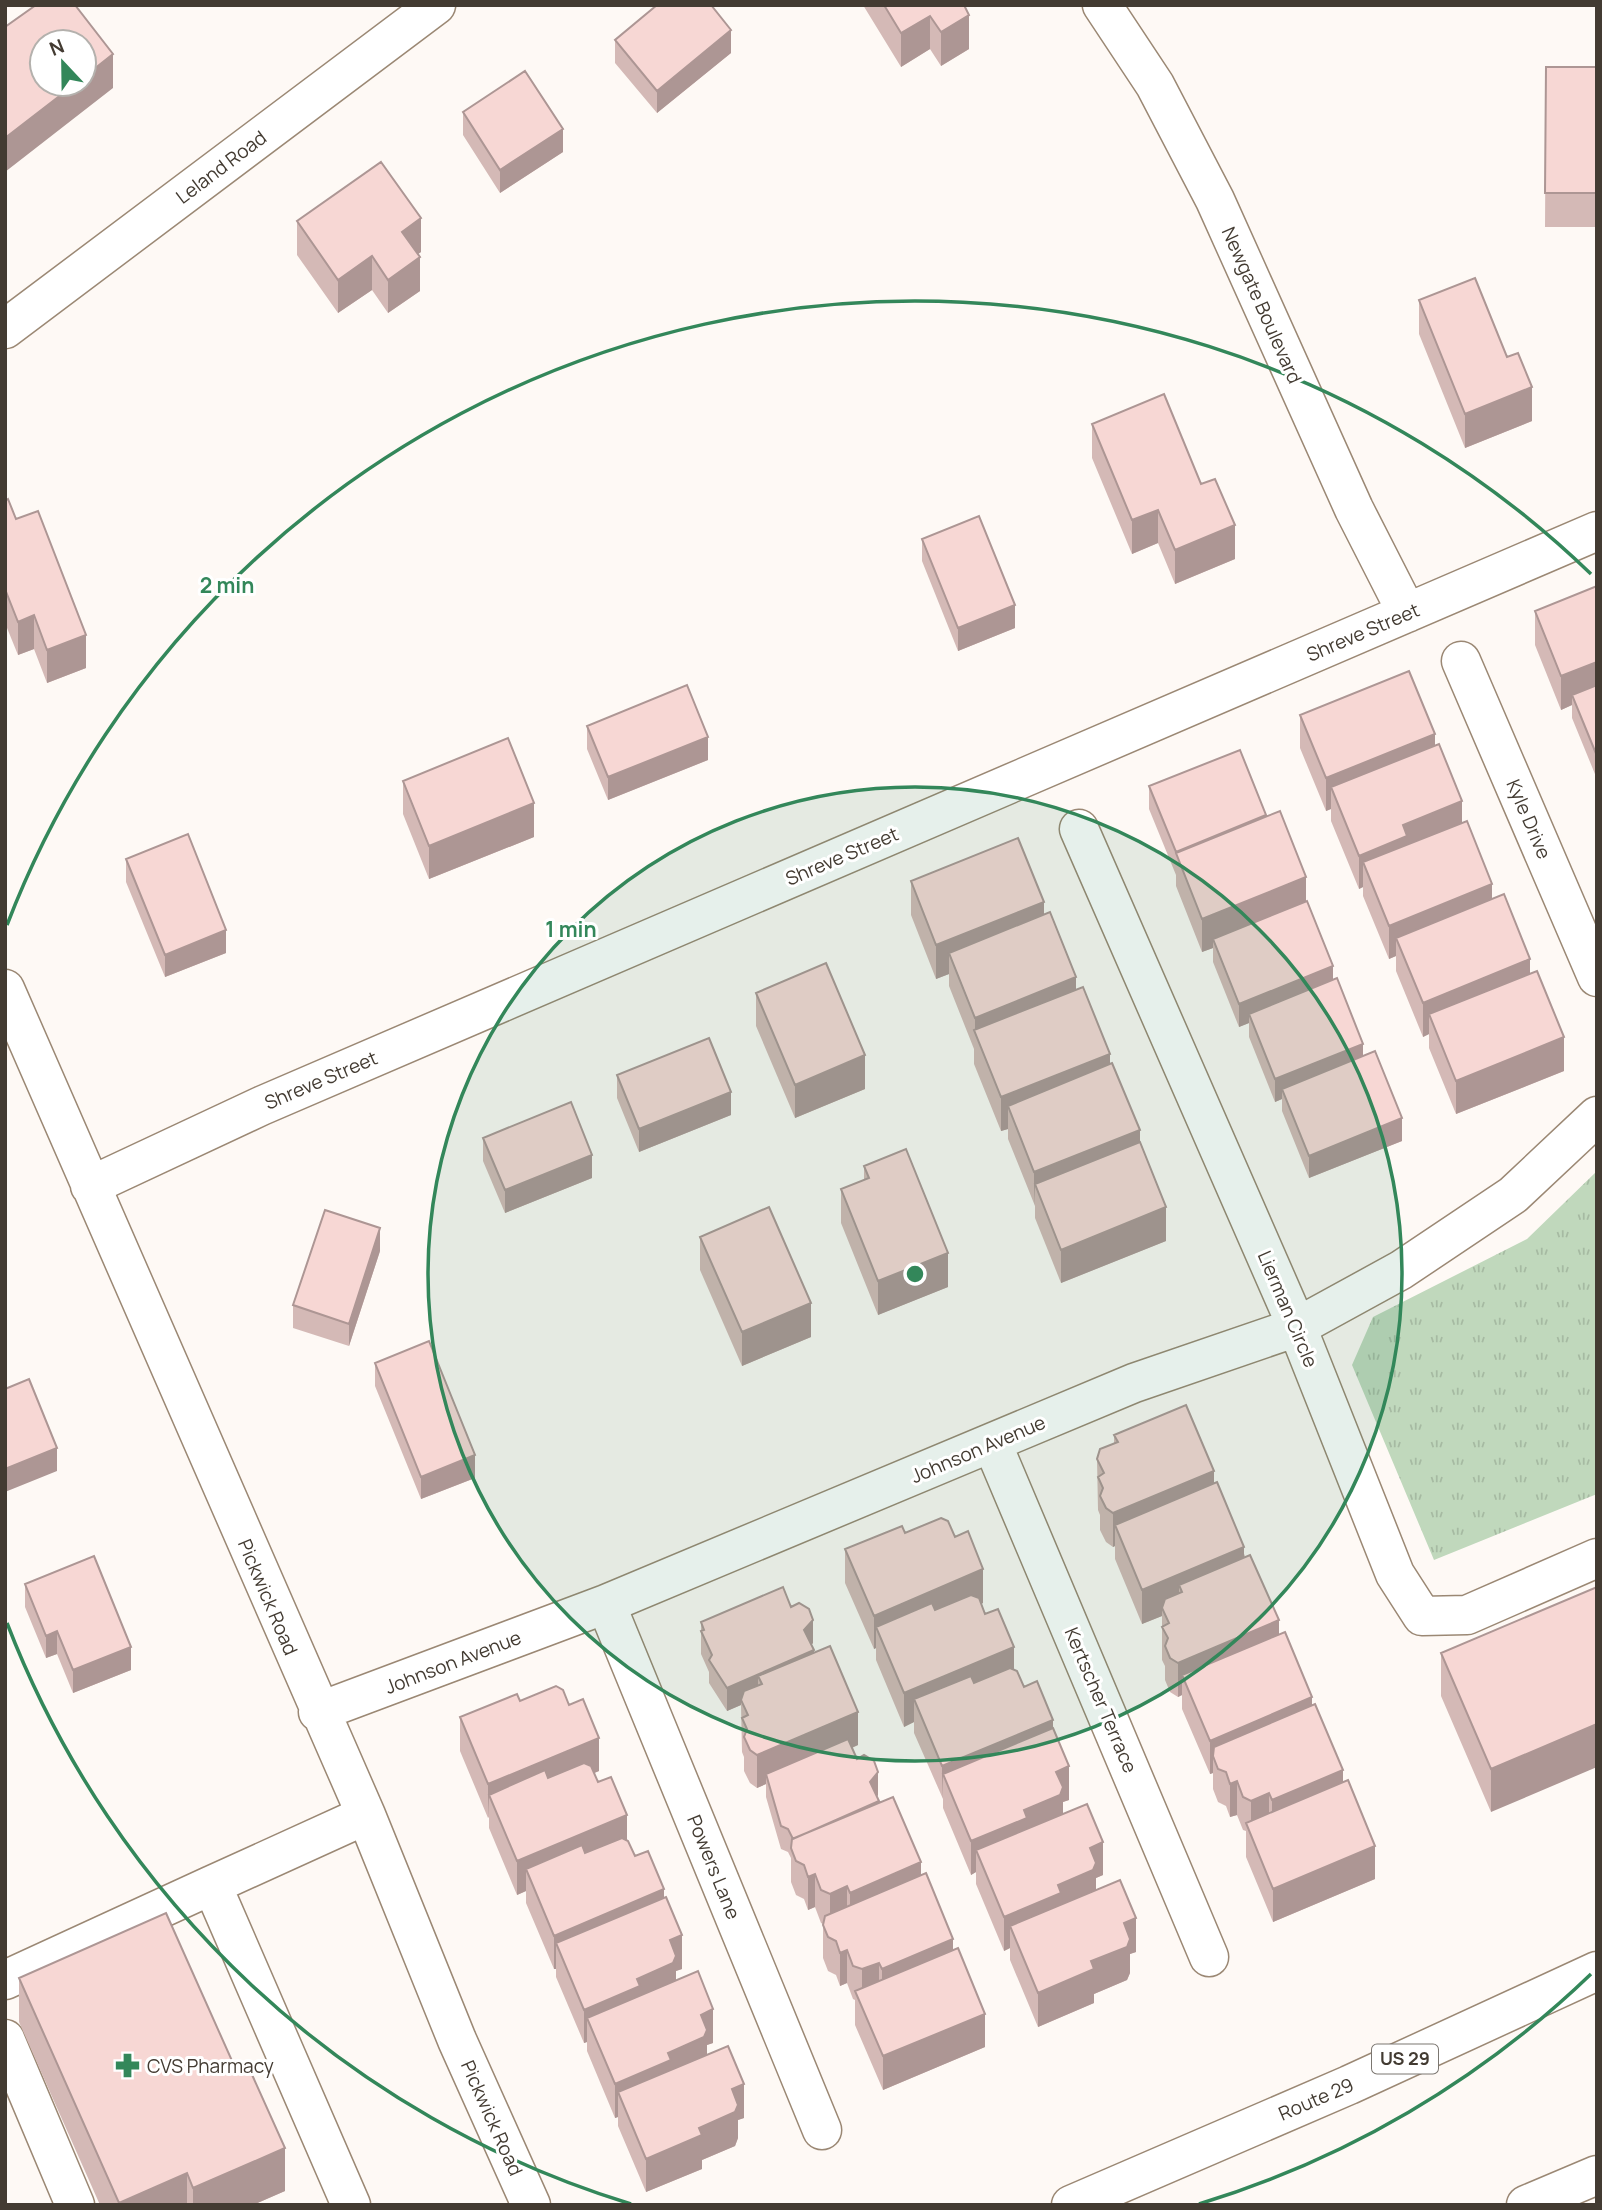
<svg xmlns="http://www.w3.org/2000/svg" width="1602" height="2210" viewBox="0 0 1602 2210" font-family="Manrope,sans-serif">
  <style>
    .grass { fill: url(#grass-tufts) }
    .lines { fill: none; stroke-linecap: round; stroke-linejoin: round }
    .minor-casing { stroke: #9b8874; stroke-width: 41 }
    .major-casing { stroke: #9b8874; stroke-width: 41 }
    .minor { stroke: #fff; stroke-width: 38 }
    .major { stroke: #fff; stroke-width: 38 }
    .wall { fill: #d4b9b6 }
    .shaded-wall { fill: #ad9694 }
    .building { fill: #f7d7d4; stroke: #ad9694; stroke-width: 2 }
    .ring { fill: none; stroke: #33875a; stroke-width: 3.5 }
    .labels { text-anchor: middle; stroke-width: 6; stroke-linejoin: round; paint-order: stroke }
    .shield { fill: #fff; stroke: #7b7670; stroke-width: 2 }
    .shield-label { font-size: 18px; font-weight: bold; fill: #433b32 }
    .street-label { font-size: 19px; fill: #433b32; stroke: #fff }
    .poi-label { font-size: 19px; fill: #433b32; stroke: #fff; text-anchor: start }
    .centre { fill: #33875a; stroke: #fff; stroke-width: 3.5 }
    .ring-label { font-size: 21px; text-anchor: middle; font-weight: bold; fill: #33875a; stroke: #fff; stroke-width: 6; stroke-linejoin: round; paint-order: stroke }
  </style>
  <defs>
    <pattern id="grass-tufts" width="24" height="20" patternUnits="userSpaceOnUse" patternTransform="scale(1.75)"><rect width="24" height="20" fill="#c0d8bc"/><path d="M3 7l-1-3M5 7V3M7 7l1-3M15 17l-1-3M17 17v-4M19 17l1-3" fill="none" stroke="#a6baa2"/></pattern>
  </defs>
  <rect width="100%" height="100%" fill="#fef9f5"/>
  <!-- grass -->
  <path class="grass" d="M1597,1171V1494L1434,1560L1352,1365L1373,1317L1527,1239Z"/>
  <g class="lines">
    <defs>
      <path id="minor" d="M1102,5L1155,85L1215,200L1354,509L1407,613
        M5,329L436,5
        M1461,661L1597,977
        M1079,829L1297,1327L1395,1574L1422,1616L1467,1615L1597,1558
        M5,989L366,1815L457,2040L531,2205
        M90,1186L261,1106L1597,531
        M992,1443L1209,1957
        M606,1604L822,2130
        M318,1712L606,1604L1134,1383L1297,1327L1401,1270L1513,1195L1597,1116
        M5,1980L212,1885
        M5,2039L75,2205
        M351,2205L212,1885L366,1815
        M1526,2205L1597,2175"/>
      <path id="major" d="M1071,2205L1349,2085L1597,1971"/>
    </defs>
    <!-- minor casing -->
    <use href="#minor" class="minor-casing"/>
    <!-- major casing -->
    <use href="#major" class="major-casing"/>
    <!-- minor -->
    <use href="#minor" class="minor"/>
    <!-- major -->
    <use href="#major" class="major"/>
  </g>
  <!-- wall -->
  <path class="wall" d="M863,5H964L969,49L941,66L930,49L901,67Z
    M615,40L731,53L657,113L615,63Z
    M1546,67H1597V227H1545Z
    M463,112L563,152L500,193L463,135Z
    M297,221L421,252L418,254L420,291L388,313L372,290L338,313L297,255Z
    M1419,300L1532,421L1465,448L1419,334Z
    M1092,424L1201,484L1235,559L1175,584L1158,543L1132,554L1092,458Z
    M5,501L16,519L86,668L47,683L34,649L18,655L5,623Z
    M922,539L1015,628L958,651L922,561Z
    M1597,586V779L1572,718V705L1561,710L1535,645V611Z
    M1300,715L1462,822L1492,899L1530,973L1564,1071L1456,1114L1429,1048V1034L1423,1037L1396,971V956L1389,959L1363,896V887L1359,889L1331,821V809L1326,811L1300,748Z
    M587,726L708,760L608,800L587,749Z
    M403,781L534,837L429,879L403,814Z
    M1149,786L1266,815L1306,901L1333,980L1363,1056L1402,1141L1309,1178L1282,1111V1099L1275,1102L1249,1037V1023L1239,1027L1213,962V948L1202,952L1176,886V875L1149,809Z
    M126,859L226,953L165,977L126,882Z
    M911,881L1044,914L1076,989L1110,1064L1140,1142L1166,1241L1061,1283L1035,1218V1206L1008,1139V1129L1001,1131L974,1064V1049L949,986V974L936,979L911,915Z
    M756,993L865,1089L795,1118L756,1026Z
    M617,1075L731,1115L639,1152L617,1098Z
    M483,1138L592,1178L505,1213L483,1161Z
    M864,1166L948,1287L878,1315L841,1223V1189L864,1180Z
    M700,1237L811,1337L742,1366L700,1270Z
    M380,1251L349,1346L293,1328V1305Z
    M375,1363L475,1478L421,1499L375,1386Z
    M1114,1435L1214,1484L1279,1635L1312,1705L1343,1782L1375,1879L1273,1922L1246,1857V1831L1243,1830L1237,1815L1230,1817L1226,1806L1218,1802L1213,1789V1773L1210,1774L1182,1709V1695L1178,1697L1170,1692L1165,1680V1666L1162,1660V1616L1142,1624L1115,1559V1546L1113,1547L1106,1542L1100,1530V1515L1098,1510L1097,1459L1114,1444Z
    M905,1533L955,1537L983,1603L981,1604L1014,1670L1024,1687L1053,1728L1069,1800L1063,1802V1814L1103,1875L1096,1878V1890L1136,1952L1130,1954V1973L1127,1980L1094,1994V2003L1038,2027L1010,1960V1948L1004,1951L976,1884V1872L971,1875L943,1808V1799L914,1733V1722L904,1727L876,1660V1648L874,1649L845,1583V1549Z
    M25,1584L131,1670L73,1693L57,1654L46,1658L25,1607Z
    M1597,1587L1491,1812L1441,1696V1653Z
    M791,1607L813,1643L811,1645L814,1653L858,1745L852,1748L857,1759L878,1795L877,1797L879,1803L921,1875L953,1950L985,2047L883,2090L855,2025V2000L853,1999L847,1983L840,1986L836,1975L828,1971L823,1958V1924L821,1923L815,1907L808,1910L804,1899L796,1895L791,1882V1858L788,1852L781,1849L766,1797V1784L757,1788L750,1783L744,1771V1757L742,1752L741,1705L727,1711L709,1683V1672L701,1654V1622Z
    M520,1701L599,1771L594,1773L627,1840L635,1856L664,1898L682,1969L676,1971V1980L713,2043L707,2045V2055L744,2118L738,2120V2138L735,2146L702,2160V2169L646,2192L618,2126V2117L615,2118L587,2051V2042L584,2043L556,1977V1969H554L526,1903V1891L517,1895L489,1828V1817L488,1818L460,1751V1717Z
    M19,1978L285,2191L253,2205H100L19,2022Z"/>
  <!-- shaded-wall -->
  <path class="shaded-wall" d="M969,15V49L941,66V32Z
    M930,16V49L901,67V33Z
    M731,30V53L657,113V91Z
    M113,54V88L5,172V138L75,84H84V77Z
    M563,129V152L500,193V170Z
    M421,218V252L402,265V232Z
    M372,256V290L338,313V280Z
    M420,257V291L388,313V280Z
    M1532,387V421L1465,448V414Z
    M1158,510V543L1132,554V520Z
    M1235,525V559L1175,584V550Z
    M1015,605V628L958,651V628Z
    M34,615V649L18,655V622Z
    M86,635V668L47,683V650Z
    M1597,662V695H1572V705L1561,710V676Z
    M1435,734V767L1331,787V809L1326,811V778Z
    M708,737V760L608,800V777Z
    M1462,801V835L1363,862V887L1359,889V856L1403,825Z
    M534,803V837L429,879V846Z
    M1306,877V910L1213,939V948L1202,952V919Z
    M1492,884V917L1396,938V956L1389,959V926Z
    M1044,902V935L949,953V974L936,979V945Z
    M226,930V953L165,977V955Z
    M1530,959V993L1429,1014V1034L1423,1037V1003Z
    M1333,966V989L1249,1014V1023L1239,1027V1004Z
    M1076,977V1010L975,1033V1018Z
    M1564,1037V1071L1456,1114V1081Z
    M1363,1044V1066L1282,1089V1099L1275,1102V1079Z
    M1110,1054V1087L1008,1106V1129L1001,1131V1097Z
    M865,1055V1089L795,1118V1085Z
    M731,1092V1115L639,1152V1129Z
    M1402,1118V1141L1309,1178V1156Z
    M1140,1130V1163L1035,1184L1034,1206V1172Z
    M592,1155V1178L505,1213V1190Z
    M1166,1207V1241L1061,1283V1250Z
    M380,1228V1251L349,1346V1324Z
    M948,1253V1287L878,1315V1281Z
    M811,1303V1337L742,1366V1332Z
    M57,1448V1471L5,1492V1469Z
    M475,1455V1478L421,1499V1477Z
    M1214,1471V1504L1115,1525V1546L1113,1547V1513Z
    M1244,1547V1580L1182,1592L1179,1585V1608H1162V1616L1142,1624V1590Z
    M983,1569V1603L884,1645L876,1627V1648L874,1649V1616Z
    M813,1620V1643L804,1653V1630Z
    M1279,1620V1654L1182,1675V1695L1178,1697V1663Z
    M57,1631V1654L46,1658V1636Z
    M131,1647V1670L73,1693V1670Z
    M1014,1647V1680L914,1699V1722L904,1727V1693Z
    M814,1650V1673L762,1684L758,1676V1697L741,1700V1705L727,1711V1688Z
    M1312,1697V1731L1213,1756V1773L1210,1774V1741Z
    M858,1712V1745L769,1783L766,1774V1784L757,1788V1755Z
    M1053,1720V1753L943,1774L942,1799V1766Z
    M1597,1724V1767L1491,1812V1769Z
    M599,1738V1771L497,1814L489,1795L488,1818V1784Z
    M1069,1766V1800L1063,1802V1821L976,1850V1872L971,1875V1841L1024,1810L1056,1772Z
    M1343,1770V1804L1272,1834V1800Z
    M878,1772V1795L870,1805V1782Z
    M1237,1781V1815L1230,1817V1784Z
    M1269,1793V1827L1251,1834V1801Z
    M627,1815V1848L526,1869V1891L517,1895V1861Z
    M1103,1842V1875L1096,1878V1897L1010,1926V1948L1004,1951V1917L1090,1848Z
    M1375,1846V1879L1273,1922V1889Z
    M921,1862V1896L850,1926V1893Z
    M815,1874V1907L808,1910V1877Z
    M847,1886V1919L830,1927V1894Z
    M664,1889V1923L556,1943V1969H554V1936Z
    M1136,1918V1952L1130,1954V1973L1127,1980L1094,1994V2003L1038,2027V1993L1124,1923Z
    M682,1935V1969L676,1971V1989L587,2018V2042L584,2043V2010L637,1979L670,1940Z
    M953,1939V1973L882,2003V1969Z
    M847,1950V1983L840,1986V1953Z
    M879,1963V1996L862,2003V1969Z
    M713,2009V2043L707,2045V2064L618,2092V2117L615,2118V2084L668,2053L701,2015Z
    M985,2014V2047L883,2090V2056Z
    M744,2084V2118L738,2120V2138L735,2146L702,2160V2169L646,2192V2159L699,2128L732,2089Z
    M285,2148V2191L253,2205H193V2188Z
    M187,2173V2205H119V2203Z"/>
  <!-- building -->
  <path class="building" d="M36,5H75L113,54L84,77V42H42V84H75L5,138V27Z
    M657,5H711L731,30L657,91L615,40Z
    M884,5H964L969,15L941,32L930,16L901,33Z
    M1546,67H1597V193H1545Z
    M525,71L563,129L500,170L463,112Z
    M381,162L421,218L402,232L420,257L388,280L372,256L338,280L297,221Z
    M1475,278L1507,357L1518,353L1532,387L1465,414L1419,300Z
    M1164,394L1201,484L1215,479L1235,525L1175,550L1158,510L1132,520L1092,424Z
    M8,499L16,519L38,511L86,635L47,650L34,615L18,622L5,589V501Z
    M979,516L1015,605L958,628L922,539Z
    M1597,586V662L1561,676L1535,611Z
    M1409,671L1435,734L1326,778L1300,715Z
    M687,685L708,737L608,777L587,726Z
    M1597,685V756L1572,695Z
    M508,738L534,803L429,846L403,781Z
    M1439,744L1462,801L1403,825L1407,836L1359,856L1331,787Z
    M1240,750L1266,815L1176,852L1149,786Z
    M1280,811L1306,877L1202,919L1176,853Z
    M1467,821L1492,884L1389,926L1363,862Z
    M188,834L226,930L165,955L126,859Z
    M1018,838L1044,902L936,945L911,881Z
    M1504,894L1530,959L1423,1003L1396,938Z
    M1307,901L1333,966L1239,1004L1213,939Z
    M1050,912L1076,977L975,1018L949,953Z
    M826,963L865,1055L795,1085L756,993Z
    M1537,971L1564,1037L1456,1081L1429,1014Z
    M1337,978L1363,1044L1275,1079L1249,1014Z
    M1083,987L1110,1054L1001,1097L974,1030Z
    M709,1038L731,1092L639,1129L617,1075Z
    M1375,1051L1402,1118L1309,1156L1282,1089Z
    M1112,1063L1140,1130L1034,1172L1008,1106Z
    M571,1102L592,1155L505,1190L483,1138Z
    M1140,1142L1166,1207L1061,1250L1035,1184Z
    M906,1149L948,1253L878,1281L841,1189L869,1178L864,1166Z
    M769,1207L811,1303L742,1332L700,1237Z
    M325,1210L380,1228L349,1324L293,1305Z
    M429,1341L475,1455L421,1477L375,1363Z
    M29,1379L57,1448L5,1469V1389Z
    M1186,1405L1214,1471L1113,1513L1106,1508L1100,1496L1103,1488L1098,1477L1104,1473L1097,1459L1100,1449L1118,1442L1114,1435Z
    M1217,1482L1244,1547L1142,1590L1115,1525Z
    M941,1518L948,1521L955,1537L968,1531L983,1569L874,1616L845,1549L902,1526L905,1533Z
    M1250,1555L1279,1620L1178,1663L1170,1658L1165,1646L1168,1638L1162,1627L1169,1623L1162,1608L1165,1599L1182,1592L1179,1585Z
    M94,1556L131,1647L73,1670L57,1631L46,1636L25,1584Z
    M783,1587L791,1607L799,1603L809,1609L813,1620L804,1630L814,1650L727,1688L709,1660L712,1655L701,1631L704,1630L701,1622Z
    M1597,1587V1724L1491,1769L1441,1653Z
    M971,1595L979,1598L985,1614L998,1609L1014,1647L904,1693L876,1627L932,1603L935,1610Z
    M1285,1632L1312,1697L1210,1741L1182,1675Z
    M830,1646L858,1712L757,1755L750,1750L744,1737L747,1729L742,1718L748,1715L741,1700L744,1691L762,1684L758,1676Z
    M1010,1668L1017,1671L1024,1687L1037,1681L1053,1720L942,1766L914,1699L971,1676L974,1683Z
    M556,1686L563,1690L569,1705L583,1699L599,1738L488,1784L460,1717L517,1694L520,1701Z
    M1315,1704L1343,1770L1272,1800L1269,1793L1251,1801L1243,1797L1237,1781L1230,1784L1226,1772L1218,1769L1213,1756L1214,1747Z
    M1053,1728L1069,1766L1056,1772L1063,1787L1060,1795L1024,1810L1027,1818L971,1841L943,1774Z
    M848,1739L857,1759L864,1755L874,1761L878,1772L870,1782L879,1801L793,1839L788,1829L781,1826L766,1774Z
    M584,1763L591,1766L598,1782L611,1777L627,1815L517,1861L489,1795L545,1770L548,1778Z
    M1348,1780L1375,1846L1273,1889L1246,1823Z
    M893,1797L921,1862L850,1893L847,1886L830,1894L821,1890L815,1874L808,1877L804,1865L796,1861L791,1848L792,1839Z
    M1087,1804L1103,1842L1090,1848L1096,1863L1093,1870L1058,1885L1061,1893L1004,1917L976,1850Z
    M622,1838L628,1841L635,1856L648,1851L664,1889L554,1936L526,1869L582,1845L585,1853Z
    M926,1873L953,1939L882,1969L879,1963L862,1969L853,1966L847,1950L840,1953L836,1941L828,1937L823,1925L825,1916Z
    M1120,1880L1136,1918L1124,1923L1130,1939L1127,1947L1091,1961L1094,1969L1038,1993L1010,1926Z
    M666,1897L682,1935L670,1940L676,1956L673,1963L637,1979L640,1986L584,2010L556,1943Z
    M166,1913L237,2072L249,2068L285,2148L193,2188L187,2173L119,2203L19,1978Z
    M958,1948L985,2014L883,2056L855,1991Z
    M698,1971L713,2009L701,2015L707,2030L704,2037L668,2053L671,2060L615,2084L587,2018Z
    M728,2046L744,2084L732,2089L738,2105L735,2112L699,2128L702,2135L646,2159L618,2092Z"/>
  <!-- distance rings -->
  <circle cx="915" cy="1274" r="487" fill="#33875a" fill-opacity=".12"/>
  <g class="ring">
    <circle cx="915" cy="1274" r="487"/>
    <path d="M1591 1974A973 973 0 0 1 1199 2204M631 2204A973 973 0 0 1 7 1623M7 925A973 973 0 0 1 1591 574"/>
  </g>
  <!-- icons -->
  <defs>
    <symbol id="pharmacy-bare" viewBox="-9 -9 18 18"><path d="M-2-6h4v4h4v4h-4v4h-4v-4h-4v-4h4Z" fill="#33875a" stroke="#fff" stroke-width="2.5" paint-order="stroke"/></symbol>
  </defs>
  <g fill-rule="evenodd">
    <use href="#pharmacy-bare" x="110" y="2048" width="35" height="35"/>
  </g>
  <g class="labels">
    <!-- shield labels -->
    <rect class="shield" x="1372" y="2044.5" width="66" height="29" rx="5"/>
    <g class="shield-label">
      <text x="1405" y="2065">US 29</text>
    </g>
    <!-- street labels -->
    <g class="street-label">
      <text transform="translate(221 167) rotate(-37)" y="7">Leland Road</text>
      <text transform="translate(1262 305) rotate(66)" y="7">Newgate Boulevard</text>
      <text transform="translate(1363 632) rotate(-23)" y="7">Shreve Street</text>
      <text transform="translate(1529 819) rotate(67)" y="7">Kyle Drive</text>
      <text transform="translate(842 856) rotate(-23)" y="7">Shreve Street</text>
      <text transform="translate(321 1080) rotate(-23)" y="7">Shreve Street</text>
      <text transform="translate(1288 1309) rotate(67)" y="7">Lierman Circle</text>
      <text transform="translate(978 1449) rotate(-23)" y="7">Johnson Avenue</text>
      <text transform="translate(268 1597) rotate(67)" y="7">Pickwick Road</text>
      <text transform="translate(453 1662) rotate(-21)" y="7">Johnson Avenue</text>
      <text transform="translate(1101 1700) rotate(67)" y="7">Kertscher Terrace</text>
      <text transform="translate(714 1867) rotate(68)" y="7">Powers Lane</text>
      <text transform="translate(1316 2099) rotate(-23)" y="7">Route 29</text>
      <text transform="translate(492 2118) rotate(66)" y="7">Pickwick Road</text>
    </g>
    <!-- poi labels -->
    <g class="poi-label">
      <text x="147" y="2073">CVS Pharmacy</text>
    </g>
  </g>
  <circle cx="915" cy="1274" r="10" class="centre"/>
  <g class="ring-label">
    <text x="227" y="593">2 min</text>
    <text x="571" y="937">1 min</text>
  </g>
  <!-- border -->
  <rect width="1602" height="2210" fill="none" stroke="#433b32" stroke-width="14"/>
  <!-- north arrow -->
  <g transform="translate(63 63) rotate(338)"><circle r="33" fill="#ffffff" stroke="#b4b1ad" stroke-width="2"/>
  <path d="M0-5L12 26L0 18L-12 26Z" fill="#33875a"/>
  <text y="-10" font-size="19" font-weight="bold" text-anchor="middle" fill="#433b32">N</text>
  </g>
</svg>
